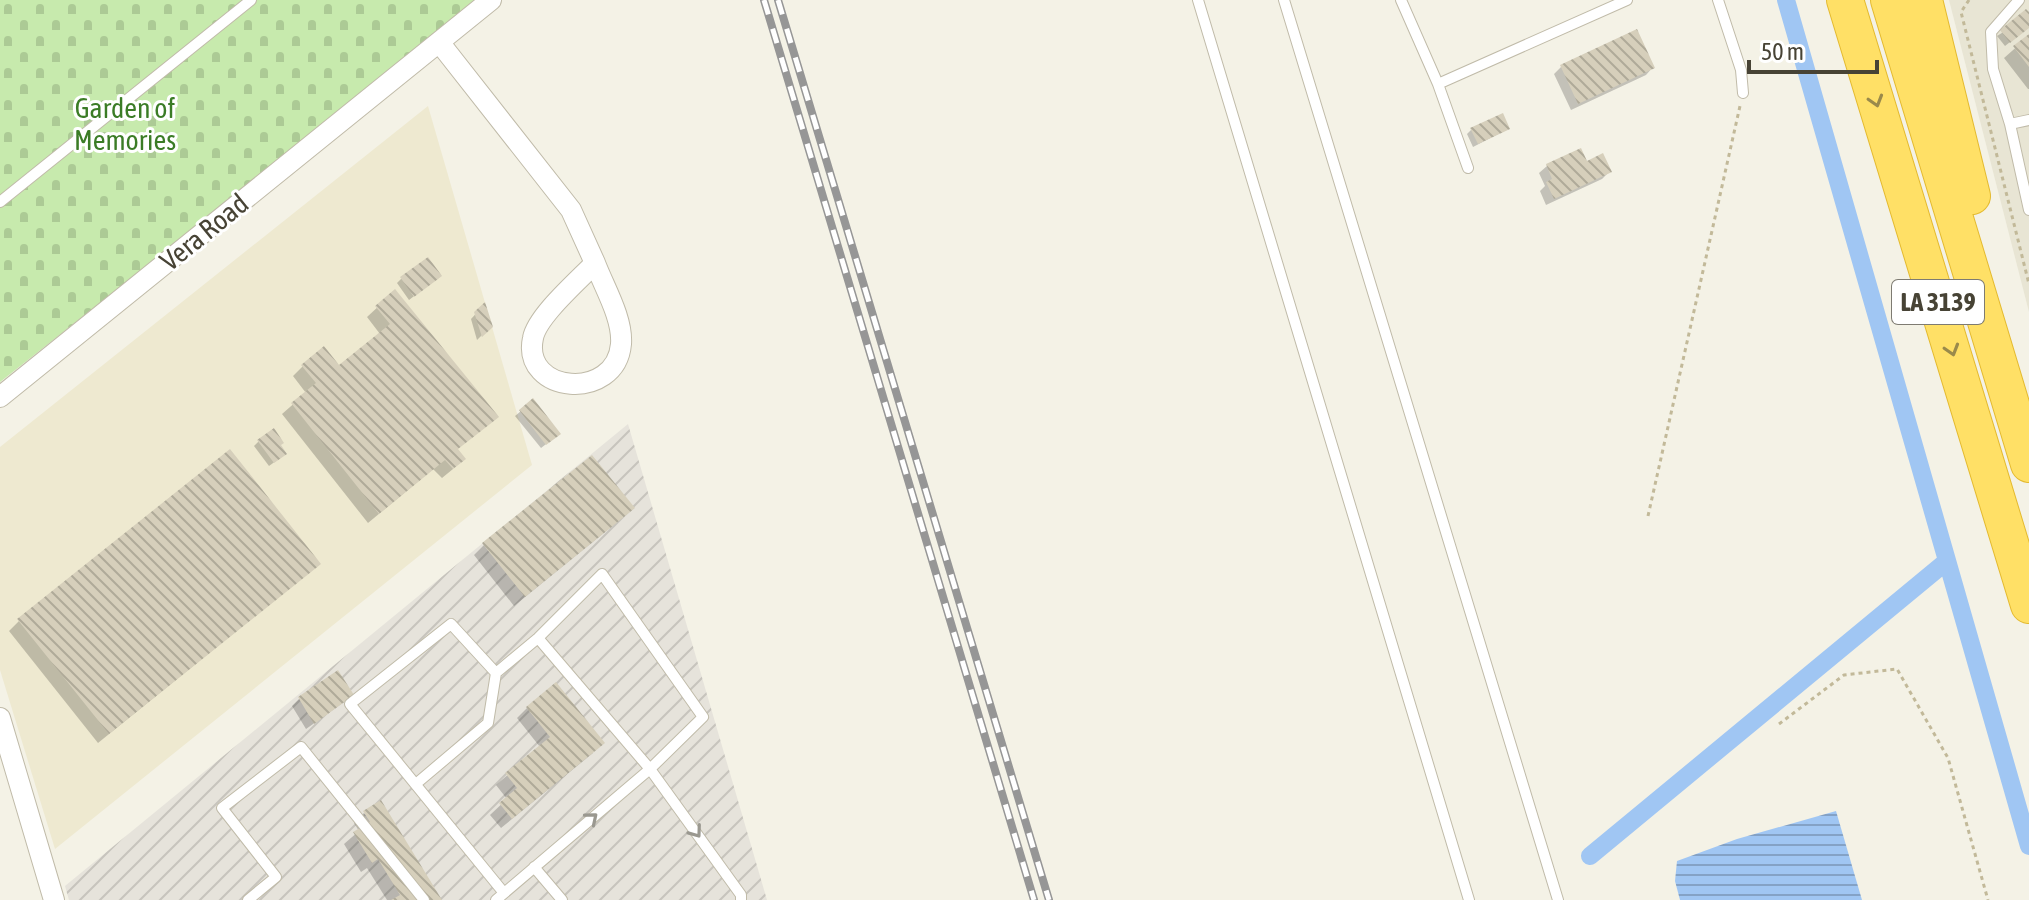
<svg xmlns="http://www.w3.org/2000/svg" width="2029" height="900" viewBox="0 0 2029 900" font-family="'Asap Condensed',sans-serif">
  <style>
    .residential { fill: #e8e5d4 }
    .industrial { fill: url(#industrial-furrows) }
    .education { fill: #eee9d0 }
    .cemetery { fill: url(#cemetery-stones) }
    .water { fill: url(#water-rules) }
    .shadow { fill: #0003 }
    .lines { fill: none; stroke-linecap: round; stroke-linejoin: round }
    .canal { stroke: #a0c6f3; stroke-width: 18 }
    .building { fill: url(#building-back-hatch) }
    .service-casing { stroke: #c0bba9; stroke-width: 12 }
    .minor-casing { stroke: #c0bba9; stroke-width: 22 }
    .motorway-casing { stroke: #e4ba30; stroke-width: 38 }
    .path { stroke: #c2b999; stroke-width: 3; stroke-dasharray: 4 4; stroke-linecap: butt }
    .service { stroke: #fff; stroke-width: 10 }
    .minor { stroke: #fff; stroke-width: 20 }
    .motorway { stroke: #ffe066; stroke-width: 36 }
    .rail-casing { stroke: #969696; stroke-width: 8 }
    .rail { stroke: #fff; stroke-width: 5; stroke-dasharray: 15; stroke-linecap: butt }
    .oneway { stroke: #9a8a4b }
    .oneway2 { stroke: #9a9890 }
    .labels { text-anchor: middle; stroke-width: 6; stroke-linejoin: round; paint-order: stroke }
    .shield { fill: #fff; stroke: #7e7b72; stroke-width: 2 }
    .shield-label { font-size: 26px; font-weight: bold; fill: #474335 }
    .park-label { font-size: 28px; fill: #3b7c26; stroke: #fff }
    .street-label { font-size: 28px; fill: #474335; stroke: #fff }
  </style>
  <defs>
    <pattern id="industrial-furrows" width="10" height="10" patternUnits="userSpaceOnUse" patternTransform="scale(2)"><rect width="10" height="10" fill="#e6e3db"/><path d="M-1 1l2-2M0 10L10 0M9 11l2-2" fill="none" stroke="#c7c4bd"/></pattern>
    <pattern id="cemetery-stones" width="16" height="16" patternUnits="userSpaceOnUse" patternTransform="scale(2)"><rect width="16" height="16" fill="#c7eaad"/><path d="M2 7V4a2 2 0 0 1 4 0v3zM10 15v-3a2 2 0 0 1 4 0v3z" fill="#acca95"/></pattern>
    <pattern id="water-rules" width="6" height="5" patternUnits="userSpaceOnUse" patternTransform="scale(2)"><rect width="6" height="5" fill="#a0c6f3"/><path d="M0 2.5h6" fill="none" stroke="#84a2c6"/></pattern>
    <pattern id="building-back-hatch" width="6" height="6" patternUnits="userSpaceOnUse" patternTransform="scale(2)"><rect width="6" height="6" fill="#d6cfbb"/><path d="M-1 5l2 2M0 0l6 6M5-1l2 2" fill="none" stroke="#afaa99"/></pattern>
  </defs>
  <rect width="100%" height="100%" fill="#f4f2e6"/>
  <!-- residential -->
  <path class="residential" d="M1949,0H2029V312Z"/>
  <!-- industrial -->
  <path class="industrial" d="M628,424L767,900H69L65,886Z"/>
  <!-- education -->
  <path class="education" d="M428,106L532,465L55,849L0,670V447Z"/>
  <!-- cemetery -->
  <path class="cemetery" d="M0,0H483L0,382Z"/>
  <!-- water -->
  <path class="water" d="M1836,811L1862,900H1680L1675,881L1677,861L1737,839Z"/>
  <!-- shadow -->
  <path class="shadow" d="M2029,16V27L2005,46L1997,36Z
    M2029,36V89H2028L2004,58Z
    M1561,67H1653L1646,75L1571,110L1554,74Z
    M1508,129L1473,147L1467,134L1471,130Z
    M1580,150L1586,163L1609,172L1602,179L1546,205L1540,191L1545,186L1539,173L1547,166Z
    M401,279L435,280L409,300L397,283Z
    M394,292L456,450L453,469L442,478L433,469L368,523L282,414L306,393L293,376L303,366L338,368L380,334L367,317Z
    M484,305L491,326L477,340L471,319Z
    M533,401L554,438L541,448L515,416Z
    M259,441L279,446L280,458L269,466L254,446Z
    M622,518L514,606L474,555L484,545Z
    M308,573L98,743L9,631L19,621Z
    M300,698L344,702L306,729L292,706Z
    M527,708L593,753L501,828L490,815L507,799L496,785L540,747L517,718Z
    M364,813L440,900H387L367,868L361,872L344,844L359,831L354,823Z"/>
  <g class="lines">
    <!-- canal -->
    <path class="canal" d="M1786,0L2029,846
      M1590,856L1947,561"/>
  </g>
  <!-- building -->
  <path class="building" d="M2026,9L2029,12V28L2010,43L2000,30Z
    M1637,29L1655,68L1578,104L1560,65Z
    M2029,34V67L2013,46Z
    M1503,113L1510,129L1478,144L1470,128Z
    M1581,148L1587,161L1603,153L1612,172L1554,199L1546,182L1552,179L1546,164Z
    M428,257L442,276L414,297L400,277Z
    M395,289L499,417L458,449L466,459L453,469L445,460L379,514L291,403L316,383L301,365L324,346L339,365L390,324L375,306Z
    M485,302L493,327L482,337L474,312Z
    M533,398L561,434L546,445L519,410Z
    M274,428L284,443L281,445L287,454L274,463L257,440Z
    M230,449L321,564L109,734L17,619Z
    M592,455L635,508L525,597L482,543Z
    M338,670L354,695L314,724L298,697Z
    M556,682L605,743L512,819L499,803L517,788L505,773L550,737L526,707Z
    M381,800L442,900H391L400,895L378,859L372,863L353,832L370,822L363,811Z"/>
  <g class="lines">
    <defs>
      <path id="service" d="M1198,0L1469,900
        M1284,0L1558,900
        M1401,0L1438,84L1468,168
        M1718,0L1741,70L1743,93
        M2019,0L1991,32L1993,69L2010,124L2029,210
        M1438,84L1627,0
        M2010,124L2029,120
        M0,202L251,0
        M538,638L650,769L741,895V900
        M417,783L488,723L496,673
        M534,867L562,900
        M248,900L276,877L222,808L301,747L424,900
        M496,900L650,769L703,717L602,574L538,638L496,673L451,624L350,704L504,893"/>
      <path id="minor" d="M439,42L571,210L595,263
        M595,263C604,287 623,318 621,344C616,402 521,394 533,338C537,316 579,280 595,263Z
        M0,397L491,0
        M0,718L54,900"/>
      <path id="motorway" d="M1845,0L2029,605
        M1889,0L2029,464
        M1924,0L1972,196"/>
    </defs>
    <!-- service casing -->
    <use href="#service" class="service-casing"/>
    <!-- minor casing -->
    <use href="#minor" class="minor-casing"/>
    <!-- motorway casing -->
    <use href="#motorway" class="motorway-casing"/>
    <!-- path -->
    <path class="path" d="M1969,0L1961,12L2029,284
      M1648,516L1740,106
      M1779,724L1844,675L1897,669L1948,758L1988,900"/>
    <!-- service -->
    <use href="#service" class="service"/>
    <!-- minor -->
    <use href="#minor" class="minor"/>
    <!-- motorway -->
    <use href="#motorway" class="motorway"/>
    <defs>
      <path id="rail" d="M764,0L1034,900
        M778,0L1049,900"/>
    </defs>
    <!-- rail casing -->
    <use href="#rail" class="rail-casing"/>
    <!-- rail -->
    <use href="#rail" class="rail"/>
  </g>
  <!-- one-way arrows -->
  <defs><path id="oneway-chevron" d="M-2-3.5L2.5 0L-2 3.5" fill="none" stroke-width="1.6" stroke-linecap="round" stroke-linejoin="round" transform="scale(2)"/></defs>
  <g class="oneway">
    <use href="#oneway-chevron" transform="translate(1876 101) rotate(73)"/>
    <use href="#oneway-chevron" transform="translate(1952 350) rotate(73)"/>
  </g>
  <g class="oneway2">
    <use href="#oneway-chevron" transform="translate(592 818) rotate(-40)"/>
    <use href="#oneway-chevron" transform="translate(696 832) rotate(54)"/>
  </g>
  <g class="labels">
    <!-- shield labels -->
    <rect class="shield" x="1892" y="280" width="92" height="44" rx="6"/>
    <g class="shield-label">
      <text x="1938" y="311">LA 3139</text>
    </g>
    <!-- park labels -->
    <g class="park-label">
      <text x="125" y="118">Garden of<tspan x="125" dy="32">Memories</tspan></text>
    </g>
    <!-- street labels -->
    <g class="street-label">
      <text transform="translate(204 232) rotate(-39)" y="10">Vera Road</text>
    </g>
  </g>
  <!-- scale -->
  <path d="M1749 60v12h128v-12" fill="none" stroke="#474335" stroke-width="4"/>
  <text x="1761" y="60" font-size="24" fill="#474335" stroke="#ffffff" stroke-width="6" paint-order="stroke">50 m</text>
</svg>
